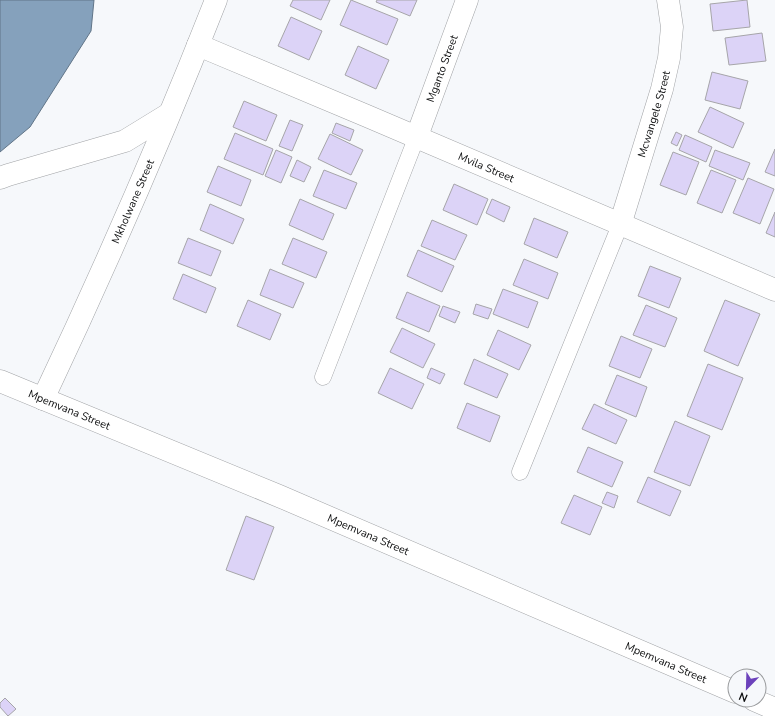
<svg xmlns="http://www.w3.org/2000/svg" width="775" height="716" viewBox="0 0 775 716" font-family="'Nunito Sans',sans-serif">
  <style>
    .water { fill: #85a1bc; stroke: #617588 }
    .building { fill: #dcd3f7; stroke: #a6a5a9 }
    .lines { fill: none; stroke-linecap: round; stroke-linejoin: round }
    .service-casing { stroke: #a1a3a6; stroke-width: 17 }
    .minor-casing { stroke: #a1a3a6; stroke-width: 23 }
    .service { stroke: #fff; stroke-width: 16 }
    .minor { stroke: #fff; stroke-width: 22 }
    .labels { text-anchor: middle; stroke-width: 3; stroke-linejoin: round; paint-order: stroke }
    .street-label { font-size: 11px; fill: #0c0d0e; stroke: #f6f8fb }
  </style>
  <rect width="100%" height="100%" fill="#f6f8fb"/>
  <!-- water -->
  <path class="water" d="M0,0H94L91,31L30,127L0,152Z"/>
  <!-- building -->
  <path class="building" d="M293,0H330L321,20L290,6Z
    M351,0L398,19L387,45L340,25Z
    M377,0H417L410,16L376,2Z
    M747,0L750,27L713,31L710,4Z
    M291,17L322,31L309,60L278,46Z
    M762,33L766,61L729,65L725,38Z
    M358,46L389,60L376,89L345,75Z
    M712,72L748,81L740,109L705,100Z
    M244,101L277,115L266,141L233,127Z
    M710,107L744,123L733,148L698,132Z
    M290,120L303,125L292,151L279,146Z
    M336,123L354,130L350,141L332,133Z
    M676,132L682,135L677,146L671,143Z
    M235,133L273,149L263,175L224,159Z
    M330,134L363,150L351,175L318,159Z
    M685,135L712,147L706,162L679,150Z
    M775,149V176L765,172Z
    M276,150L292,157L281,183L265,176Z
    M715,150L750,163L743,180L709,166Z
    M673,152L699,162L686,195L660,185Z
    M297,160L311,167L304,182L290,176Z
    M218,166L251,180L241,206L207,192Z
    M324,170L357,183L346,209L313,196Z
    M711,170L736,180L722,213L697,203Z
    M748,178L774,189L760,224L733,213Z
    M454,184L488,199L477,225L443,210Z
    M300,199L334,214L323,240L289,225Z
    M492,199L510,207L504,222L486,213Z
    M210,204L244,219L233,244L200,230Z
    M775,212V237L766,233Z
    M534,218L568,232L557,258L524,244Z
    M432,220L467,235L455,260L421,246Z
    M188,238L221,251L211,276L178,263Z
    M293,238L327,252L316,278L282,264Z
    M418,250L454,266L442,292L407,276Z
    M524,259L558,273L548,299L513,285Z
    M650,266L681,278L669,308L638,296Z
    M270,269L304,283L293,308L260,295Z
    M183,274L216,288L206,313L173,299Z
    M503,289L538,302L528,328L493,314Z
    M407,292L440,306L429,332L396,318Z
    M248,300L281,314L270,340L237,326Z
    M725,300L760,314L738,366L704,351Z
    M476,304L492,309L488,319L473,314Z
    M646,305L677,318L665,347L633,335Z
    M443,306L460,312L455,323L439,316Z
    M402,328L435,344L423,368L390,352Z
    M498,330L531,345L519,370L487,355Z
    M621,336L652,349L640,378L609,366Z
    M474,359L508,374L497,398L464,384Z
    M708,364L743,378L722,430L687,416Z
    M390,368L424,384L412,409L378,393Z
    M431,368L445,374L440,384L427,378Z
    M617,375L647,387L636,417L605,404Z
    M467,403L500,416L490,442L457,428Z
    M594,404L627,420L616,444L582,429Z
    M675,421L710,436L690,486L654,472Z
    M588,447L623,462L612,487L577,472Z
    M648,477L681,491L670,516L637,502Z
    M607,492L618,496L614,508L602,503Z
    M574,495L602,507L590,535L561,523Z
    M246,516L274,527L254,580L226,570Z
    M5,698L16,709L8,716L0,707V703Z"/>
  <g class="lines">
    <defs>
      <path id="service" d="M323,377L417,136
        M520,472L620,225"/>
      <g id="minor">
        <path id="s1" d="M198,45C391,125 582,209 775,290"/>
        <path id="s2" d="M417,136L467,0"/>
        <path d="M0,178L8,175L125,141L169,114"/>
        <path id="s3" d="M620,225L662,89L669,58L672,27L668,0"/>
        <path id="s4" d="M0,381L279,496L735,692"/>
        <path id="s5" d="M43,399C105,268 163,135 216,0"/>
        <path d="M754,700L775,709"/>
      </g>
    </defs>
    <!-- service casing -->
    <use href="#service" class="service-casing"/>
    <!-- minor casing -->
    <use href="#minor" class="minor-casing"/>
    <!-- service -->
    <use href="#service" class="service"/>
    <!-- minor -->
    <use href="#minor" class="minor"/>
  </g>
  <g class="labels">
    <!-- street labels -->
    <g class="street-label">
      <text dy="4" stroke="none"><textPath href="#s2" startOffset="72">Mganto Street</textPath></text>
      <text dy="4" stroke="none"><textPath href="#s3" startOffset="116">Mcwangele Street</textPath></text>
      <text dy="4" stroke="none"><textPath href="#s1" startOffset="313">Mvila Street</textPath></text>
      <text dy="4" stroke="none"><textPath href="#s5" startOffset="217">Mkholwane Street</textPath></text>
      <text dy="4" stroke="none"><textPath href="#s4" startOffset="75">Mpemvana Street</textPath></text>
      <text dy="4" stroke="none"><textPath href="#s4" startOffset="399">Mpemvana Street</textPath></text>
      <text dy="4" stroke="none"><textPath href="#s4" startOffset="723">Mpemvana Street</textPath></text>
    </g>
  </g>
  <!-- north arrow -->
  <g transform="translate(747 688) rotate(203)"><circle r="19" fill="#f6f8fb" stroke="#989a9c"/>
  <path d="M0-3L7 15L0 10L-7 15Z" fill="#6c42bb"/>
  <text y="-6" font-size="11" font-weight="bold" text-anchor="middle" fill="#0c0d0e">N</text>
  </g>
</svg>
